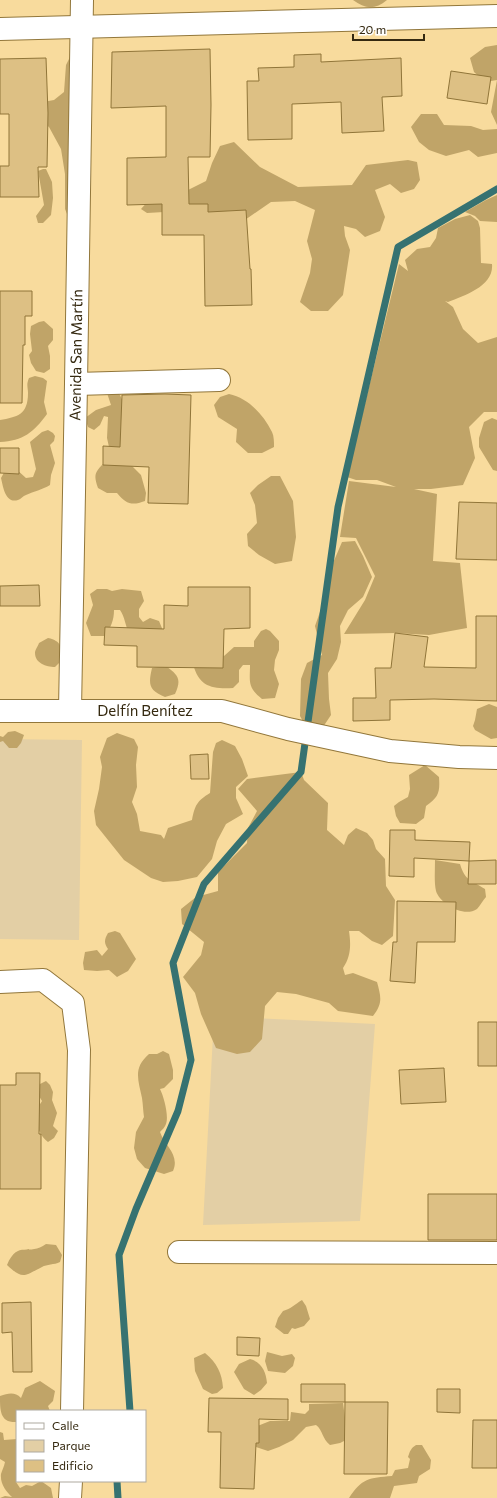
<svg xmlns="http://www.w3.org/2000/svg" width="497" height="1498" viewBox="0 0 497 1498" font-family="Commissioner,sans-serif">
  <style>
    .green { fill: #e3cfa5 }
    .forest { fill: #c0a468 }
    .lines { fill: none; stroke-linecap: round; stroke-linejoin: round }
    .stream { stroke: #367271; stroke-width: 7 }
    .building { fill: #ddc084; stroke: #907539 }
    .minor-casing { stroke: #92773b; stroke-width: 24 }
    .minor { stroke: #fff; stroke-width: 22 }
    .labels { text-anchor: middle; stroke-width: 3; stroke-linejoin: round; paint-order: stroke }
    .street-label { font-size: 15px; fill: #352910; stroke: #fff }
  </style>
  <rect width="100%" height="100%" fill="#f8db9d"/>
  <!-- green -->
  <path class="green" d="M0,739L82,740L79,940L0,939Z
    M214,1016L375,1024L360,1221L203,1225Z"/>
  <!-- forest -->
  <path class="forest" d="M353,0H387C375,10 365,9 353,0Z
    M76,45L90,52L93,63L87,98V180L90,210L79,220L69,219L65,209V174L61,149L49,127L38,118L43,102L54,100L64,92L66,65Z
    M497,45V125L491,112L497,80L485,82L474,72L470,58L485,47Z
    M421,114H437L444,125L471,126L483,130L497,129V153L478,157L469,150L446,156L429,150L419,142L411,127Z
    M234,142L260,167L298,187L352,185L366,165L408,160L417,162L420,180L414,189L401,193L390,184L375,190L385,217L380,231L365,237L356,229L344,226L345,236L350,250L343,295L328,311H311L300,302L310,273L312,259L307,241L315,210L295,201L271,202L242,222L164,212L147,213L141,209L150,199L186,191L206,181L212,163L220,146Z
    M43,169H46L52,182L53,198L51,215L43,223H38L36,216L44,205L38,171Z
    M497,195V222L480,221L475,216L465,212L486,200Z
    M470,215L478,221L480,228L481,263L492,264C494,286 465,295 448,302L445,301L453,307L463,329L478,343L497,337V412H484L469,427L475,458L463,485L431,489H414L437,494L433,561L460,563L467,628L429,635L395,633L344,634L365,600L375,576L356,538L340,537L349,481L396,487L377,480H356L347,477L399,264L408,271L405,260L417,249L430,247L436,238L438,228L455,219Z
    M44,321L53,329V340L48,346L50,356V369L44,373L36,371L31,363L29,355L32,351L30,334L31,326L39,322Z
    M35,376L43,378L47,381L44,402L47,414C34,432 23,441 0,442V420C17,417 28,415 28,393C28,387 26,385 29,378Z
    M116,391L120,395L123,402V450L109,447L107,438L108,417L104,416L100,425L94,430L88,427L85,418L96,410L111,405L107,393Z
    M229,394C248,398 263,414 272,432C274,436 274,442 274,447L262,453H248L236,442L237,429L218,417L214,405L220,397Z
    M492,418L497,420V471L493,470L479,447V438L484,422Z
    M48,430L53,433L55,436L54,441L50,445L55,463L51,475L50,485C42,490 34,491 26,495C23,496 21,499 18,500C5,504 3,486 1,478L6,469H16L26,478L33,477L36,469L30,442L42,432Z
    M106,461L132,466L141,475L146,493L145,501C132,506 126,504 117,493H107L98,488C93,474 95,472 106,461Z
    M271,476H280L293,501L296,537L292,561L275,564L259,555L248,546L247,534L257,523L255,505L250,493L258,485Z
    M355,541L363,556L372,577L363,597L348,610L340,626L341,642L337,659L328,673L329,699L331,715L323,727H306L300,716L301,679L307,663L322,655L315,626L321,609L333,563L342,542Z
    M97,589H107L112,591L122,589L141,591L144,601L139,609V617L143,622L150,618L159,621L164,633H129C125,625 125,617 120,610H114C114,620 111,628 104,636H91L86,623L93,605L90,594Z
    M266,629L270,631L279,641V650L275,660L274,670L279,684L275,698L262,699C247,687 250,682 250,665H243L239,670V682L233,688C212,689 199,687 193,664L214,653L224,656L234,647H254V641L261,631Z
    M48,638C62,641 61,647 62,660L55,667C46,667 35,663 35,653C35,650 38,646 39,643Z
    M166,666C178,675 182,679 175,694L165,697C149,690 148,685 152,668Z
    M489,704L497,707V738L491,739L475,730L473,726L475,720L477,709Z
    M15,731L24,735L21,743L17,748H9L3,741L0,742V736L3,737L8,732Z
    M117,733L134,739L138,747L136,765L137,787L132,802L137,814L140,831L161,835L164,839L168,828L192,820C195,805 197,801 210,793L213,752L216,743L222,740L235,746L242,759L248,776L236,787V798L243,814L226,824L217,841L212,859L197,877L178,881L163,882L151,878L124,860L96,825L94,811L99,789L102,767L100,757L107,738Z
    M425,765L439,777C440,792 439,797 426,806L424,818L416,824L400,823L396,816L394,806L399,802L408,797L410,789L409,775Z
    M301,772L304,780L328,803L327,830L344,845L348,835L356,828L367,833L373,840L376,849L385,859L386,886L395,900L393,936L382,945L372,941L359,931H349C351,945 351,956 343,968L345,975L353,973L377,982C381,997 383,1003 373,1016L338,1011L329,1003L296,994L277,992L265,1006L262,1039L250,1052L237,1054L216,1048L201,1014L195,993L183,977L201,955L204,942L182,924L181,909L196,897L218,891V872L247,843L248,828L257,811L238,789L247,779Z
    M435,860L460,864C465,881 471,880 485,889L486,897C483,900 480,906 477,909C464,918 440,904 436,891C434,882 435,870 435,860Z
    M115,931L120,933L136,959L128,971L117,977L109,970L97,971L84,970L83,963L85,952L97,950L102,956L108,949C104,943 104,940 108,933Z
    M163,1051L169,1054L173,1070V1079L164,1088L160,1089C164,1097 169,1116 166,1124C165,1127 162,1130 160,1132C165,1146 180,1155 173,1171L164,1174L145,1168L137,1159L134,1148L136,1132L144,1117C143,1111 143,1104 142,1098C138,1079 133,1068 149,1054H157Z
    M46,1081L50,1085L53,1092L52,1100L57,1113L53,1126L58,1131L54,1138L48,1142C39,1136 34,1121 37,1109C38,1106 41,1103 42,1101L39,1096L38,1085Z
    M46,1244L56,1245L62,1255L60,1262C54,1265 47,1264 42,1267C24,1276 23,1280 7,1265C18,1239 29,1257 46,1244Z
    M302,1300L306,1306L310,1319L304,1326L295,1329L292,1328L288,1334H284L275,1327L278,1318L283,1311C291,1309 295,1304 302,1300Z
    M267,1352L282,1356L292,1354L295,1358L293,1366L285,1373L268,1371L265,1361Z
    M205,1353C217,1363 222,1373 223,1388L217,1393L212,1394L203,1389L195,1371L194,1358Z
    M250,1359C262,1362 266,1372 267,1383L261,1390L254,1395L244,1389L234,1372L239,1364Z
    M40,1381L55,1391L53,1401L48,1406L50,1411H17V1422C0,1423 0,1411 0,1396C9,1393 15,1392 21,1398L25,1388Z
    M343,1403L347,1432L346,1440L340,1443L330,1445C322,1439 323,1430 316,1425L306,1427L293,1440L279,1447L268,1451L256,1447L255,1427L270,1421H290L291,1412L305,1414L309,1410V1404Z
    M0,1432L3,1433L4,1440L17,1439L16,1482L20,1488L26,1485L32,1486L41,1481L51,1488L53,1498H0L5,1496L12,1497C6,1491 0,1484 1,1474C2,1470 4,1467 5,1462L0,1459Z
    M416,1445H422L431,1460L430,1469L419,1476L417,1483L394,1486L390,1498H349C362,1478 369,1478 392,1476L395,1470L408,1468L410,1459L408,1457C410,1451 411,1448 416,1445Z"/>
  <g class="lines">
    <!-- stream -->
    <path class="stream" d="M130,1411L119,1255L136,1209L178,1111L191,1060L173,963L204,884L301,772L338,507L398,247L497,189
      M117,1481L118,1498"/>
  </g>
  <!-- building -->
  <path class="building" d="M210,49L211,105L210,157H188L189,204H208V212L246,210L250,269H251L252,305L205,306L204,235H162V204L127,205V158L166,157V106L111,108L112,52Z
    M321,54V62L401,58L402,96L382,97L384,131L342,133L341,102L292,104V139L248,140L247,81H259L258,68L294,67V55Z
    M46,58L48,113L47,167H38L39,197H0V166H9V114H0V59Z
    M451,71L491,77L487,104L447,98Z
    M0,291H32V316H25V345H23L22,403H0Z
    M165,394L191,395L188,504L148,503L149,467L103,465V446L120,447L122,395Z
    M0,448H19V474L0,473Z
    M459,502L497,503V560L456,559Z
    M39,585L40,606H0V586Z
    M188,587H250V628L224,629L223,668L137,667V646L104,645L105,627L164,629V605L188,606Z
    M476,616H497V701L434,699L390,700V720L353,721V698H376L375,668H391L395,633L428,637L424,667L476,668Z
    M208,754L209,779H191L190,755Z
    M390,830H415V840L470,842L469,861L414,858V877L389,876Z
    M496,860V884H468L469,861Z
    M397,901L456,902L455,942H417L415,983L390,981L393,942H397Z
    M478,1022H497V1066H478Z
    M444,1068L446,1102L401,1104L399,1070Z
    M16,1073H40L39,1134H41V1189H0V1085H16Z
    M428,1194H497V1240H428Z
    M31,1302L32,1372H13L12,1332L2,1333V1303Z
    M237,1337L260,1338L259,1356L237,1355Z
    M301,1384H345V1402H388L387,1474H344L345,1402H301Z
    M437,1389H460V1413L437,1412Z
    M209,1398L288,1399V1420L259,1419V1443H256L254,1489L220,1488L221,1432H208Z
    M473,1420H497V1468H472Z"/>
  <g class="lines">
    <defs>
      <g id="minor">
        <path d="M0,29L497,16"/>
        <path d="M76,384L219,380"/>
        <path id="s1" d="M70,710L76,384L82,0"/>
        <path id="s2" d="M0,711H222L288,729L390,751L459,757L497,758"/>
        <path d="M0,982L43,980L73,1003L79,1050L72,1411"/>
        <path d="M179,1252L497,1253"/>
        <path d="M70,1498L71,1481"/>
      </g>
    </defs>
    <!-- minor casing -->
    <use href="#minor" class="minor-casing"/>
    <!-- minor -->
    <use href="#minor" class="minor"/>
  </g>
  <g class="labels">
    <!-- street labels -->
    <g class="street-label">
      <text dy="5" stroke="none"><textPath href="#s1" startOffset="355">Avenida San Martín</textPath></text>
      <text dy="5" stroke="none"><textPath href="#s2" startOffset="145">Delfín Benítez</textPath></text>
    </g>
  </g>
  <!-- legend -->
  <rect x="16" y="1410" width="130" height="72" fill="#ffffff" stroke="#aea99f"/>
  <rect x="24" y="1423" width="20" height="6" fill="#ffffff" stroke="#aea99f"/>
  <text x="52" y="1430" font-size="12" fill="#352910">Calle</text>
  <rect x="24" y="1440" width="20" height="12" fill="#e3cfa5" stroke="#aea99f"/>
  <text x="52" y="1450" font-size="12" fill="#352910">Parque</text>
  <rect x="24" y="1460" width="20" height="12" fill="#ddc084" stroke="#aea99f"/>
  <text x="52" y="1470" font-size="12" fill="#352910">Edificio</text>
  <!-- scale -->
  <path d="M353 34v6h71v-6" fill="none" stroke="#352910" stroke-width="2"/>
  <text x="359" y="34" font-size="12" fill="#352910" stroke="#ffffff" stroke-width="3" paint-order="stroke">20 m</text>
</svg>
